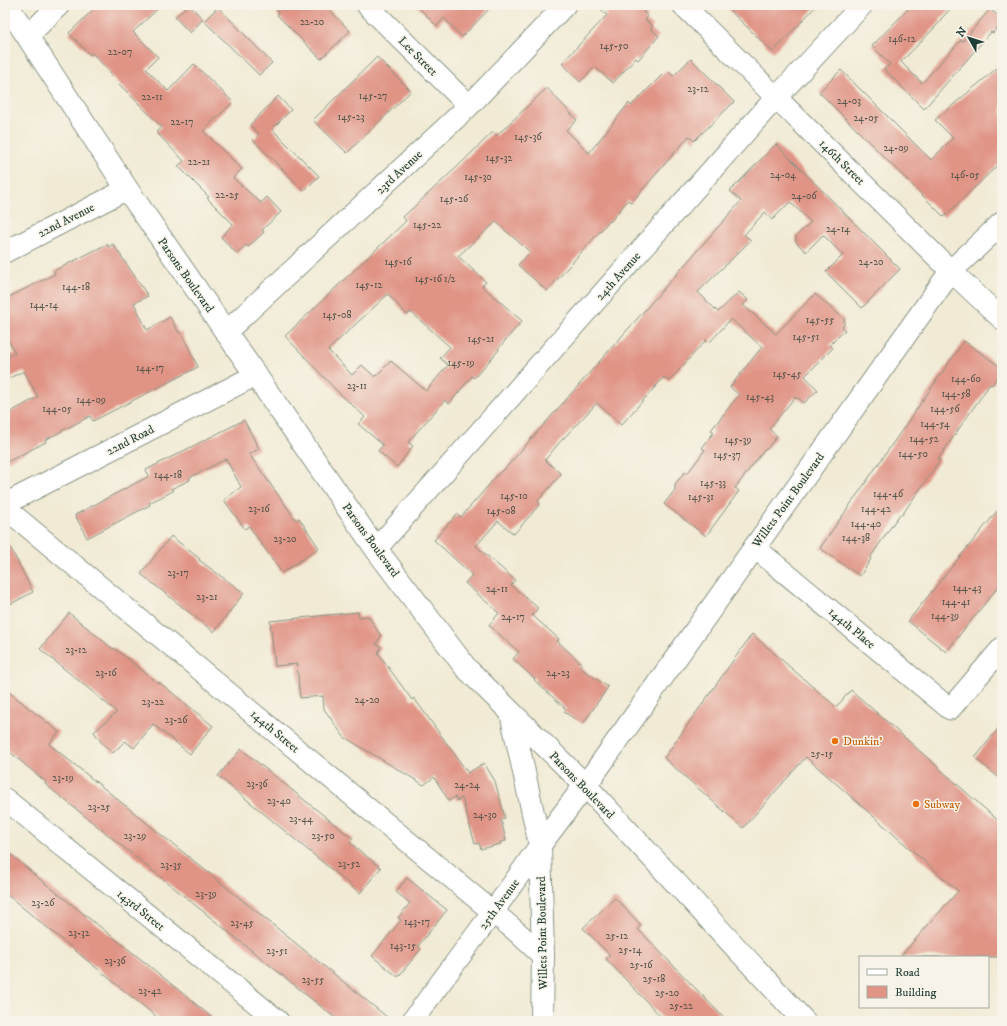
<svg xmlns="http://www.w3.org/2000/svg" width="1007" height="1026" viewBox="0 0 1007 1026" font-family="'IM FELL DW Pica',serif">
  <style>
    .building { fill: #e09486; fill-rule: evenodd }
    .lines { fill: none; stroke-linecap: round; stroke-linejoin: round }
    .minor-casing { stroke: #889484; stroke-width: 23 }
    .tertiary-casing { stroke: #889484; stroke-width: 24 }
    .minor { stroke: #fff; stroke-width: 21 }
    .tertiary { stroke: #fff; stroke-width: 22 }
    .food-dot { fill: #e8710a; stroke: #f7f3e8; stroke-width: 1.5 }
    .labels { text-anchor: middle; stroke-width: 3; stroke-linejoin: round; paint-order: stroke }
    .number-label { font-size: 10px; fill: #4f5348 }
    .street-label { font-size: 12px; fill: #1f3d34; stroke: #f7f3e8 }
    .food-label { font-size: 12px; fill: #c56008; stroke: #f7f3e8; text-anchor: start }
  </style>
  <rect width="100%" height="100%" fill="#f7f3e8"/>
  <filter id="ink" filterUnits="userSpaceOnUse"><feTurbulence type="fractalNoise" baseFrequency=".025" numOctaves="2"/><feDisplacementMap in="SourceGraphic" scale="8" xChannelSelector="R" yChannelSelector="G"/><feConvolveMatrix kernelMatrix="1 2 1 2 8 2 1 2 1" color-interpolation-filters="sRGB"/></filter>
  <filter id="wash" filterUnits="userSpaceOnUse"><feTurbulence type="fractalNoise" baseFrequency=".012" numOctaves="4" result="noise"/><feDisplacementMap in="SourceGraphic" scale="16" xChannelSelector="R" yChannelSelector="G"/><feGaussianBlur stdDeviation="0.9" result="paint"/><feColorMatrix in="noise" values="0 0 0 0 0 0 0 0 0 0 0 0 0 0 0 0 0 1.4 0 .05"/><feComposite in="paint" operator="in"/></filter>
  <g filter="url(#wash)">
    <rect width="100%" height="100%" fill="#f1ebd5"/>
    <g id="blocks">
      <!-- building -->
      <path class="building" d="M98,5H162L133,32L158,57L146,69L168,91L194,64L233,102L203,131L242,169L233,178L261,203L267,197L281,212L262,230L264,232L248,247L246,245L237,254L221,237L233,224L207,198L209,197L178,166L184,161L156,132L162,127L110,75L111,73L92,53L90,55L69,33Z
        M188,5H189L203,19L190,33L175,17Z
        M271,5H325L350,31L321,59L277,15L279,13Z
        M416,5H493L462,37L444,18L437,26Z
        M596,5H650L643,12L648,16L645,20L653,26L651,29L659,36L638,60L636,58L613,83L595,67L580,82L562,63L607,15Z
        M724,5H817L773,52Z
        M912,5H954L940,20L941,21L901,62L922,83L961,40L963,41L990,9L1002,19V22L993,33L991,32L924,109L884,69L890,64L872,46Z
        M218,7L272,63L259,75L204,21Z
        M377,57L411,91L347,153L313,120Z
        M691,59L734,102L694,141L689,136L651,180L631,203L628,200L610,222L609,221L547,291L518,265L530,252L496,222L458,256L486,282L482,286L522,321L498,349L499,350L474,378L472,376L449,404L445,400L408,442L413,446L397,467L378,451L383,445L358,424L365,417L337,391L285,336L406,221L403,217L457,167L493,132L496,136L547,88L577,120L566,130L589,153L629,103L631,106L667,70L673,76ZM388,294L407,315L411,312L450,347L440,358L448,365L426,391L391,361L375,377L362,365L352,375L328,350Z
        M1002,64V161L944,217L819,92L841,70L931,160L953,138L935,120Z
        M278,96L291,110L272,129L319,176L304,191L253,140L259,134L250,125Z
        M776,144L900,269L862,308L826,272L843,255L823,235L806,252L796,242V236L811,222L790,202L772,220L765,212L744,235L751,240L698,292L718,312L739,292L748,300L743,305L776,334L815,294L844,319V325L842,327L845,330L830,345L833,348L805,376L818,390L804,403L798,398L797,399L795,397L769,429L777,436L766,450L765,449L735,488L739,491L706,536L664,504L675,490V484L685,472L687,474L705,450L702,448L714,432L711,430L739,395L730,387L762,347L731,319L709,343L706,340L669,381L664,377L621,425L597,403L560,442L545,460L561,474L538,501L540,504L514,534L498,521L476,546L515,580L511,585L538,608L532,615L559,639L557,641L582,664L579,667L608,687L583,724L564,712L566,709L534,680L535,679L513,659L519,652L489,625L499,613L465,583L472,575L434,540L457,514L461,517L502,470L503,471L741,201L730,191Z
        M107,244L108,247L113,244L148,296L134,303L147,330L170,317L179,333L181,332L198,367L93,421L90,416L45,440L46,442L5,463V415L38,397L24,371L5,380V358L15,353L5,334V299L55,274L54,271Z
        M964,341L1002,368V370L992,385L990,384L938,459L940,460L902,515L900,514L880,543L870,558L871,559L860,576L820,548Z
        M244,420L259,449L249,454L296,520L299,518L319,548L282,573L249,526L245,529L224,500L241,487L226,459L189,478L190,480L171,489L173,491L149,503L150,505L87,538L75,515L149,476L146,470Z
        M1002,505V582L946,652L908,621Z
        M171,536L200,559L199,560L244,593L214,632L141,574Z
        M5,537L33,592L5,607Z
        M358,612L359,617L368,616L381,636L376,644L381,647L378,653L412,700L414,698L468,773L484,763L495,781L505,818L501,819L506,841L500,842L501,844L481,849L479,843L475,844L462,798L457,801L455,797L449,801L434,777L424,785L344,737L324,709L323,696L300,698L297,664L275,666L270,621Z
        M69,613L113,649L114,648L158,683L159,682L213,726L190,754L153,724L134,748L125,741L113,753L102,743L94,732L117,712L40,649Z
        M752,634L836,707L851,690L1002,824V957H900L958,891L806,757L743,828L664,758Z
        M5,689L59,732L49,744L392,1021H339L45,784L46,782L5,748Z
        M1002,724V780L975,758Z
        M241,749L353,839L349,842L381,868L360,893L218,776Z
        M5,849L37,877L147,964L216,1021H162L132,997L5,893Z
        M407,878L447,910L418,946L421,949L398,977L372,956L401,920L398,918L410,903L396,892Z
        M615,898L641,925L638,929L727,1021H665L606,959L610,955L583,928Z"/>
    </g>
  </g>
  <g filter="url(#ink)">
    <use href="#blocks" fill-opacity="0" stroke="#889484" stroke-width="1"/>
    <g class="lines">
      <defs>
        <path id="minor" d="M367,5L469,106
          M683,5L951,271L1002,319
          M28,36L59,5
          M5,252L127,189
          M226,332L469,106L565,5
          M5,504L256,375
          M5,508L517,932L543,956
          M754,547L950,709L1002,648
          M376,549L764,111L862,5
          M5,799L278,1021
          M412,1021L493,912L540,845"/>
        <path id="tertiary" d="M7,5L127,189L376,549L466,668L585,785L804,1021
          M511,713L540,845L543,956L542,1021
          M540,845L595,772L951,271L1002,223"/>
      </defs>
      <!-- minor casing -->
      <use href="#minor" class="minor-casing"/>
      <!-- tertiary casing -->
      <use href="#tertiary" class="tertiary-casing"/>
      <!-- minor -->
      <use href="#minor" class="minor"/>
      <!-- tertiary -->
      <use href="#tertiary" class="tertiary"/>
    </g>
  </g>
  <!-- markers -->
  <g class="food-dot">
    <circle cx="835" cy="741" r="4"/>
    <circle cx="916" cy="804" r="4"/>
  </g>
  <g class="labels">
    <!-- number labels -->
    <g class="number-label">
      <text x="312" y="25">22-20</text>
      <text x="902" y="42">146-12</text>
      <text x="614" y="49">145-50</text>
      <text x="120" y="55">22-07</text>
      <text x="698" y="92">23-12</text>
      <text x="373" y="99">145-27</text>
      <text x="152" y="100">22-11</text>
      <text x="849" y="104">24-03</text>
      <text x="351" y="120">145-23</text>
      <text x="866" y="121">24-05</text>
      <text x="182" y="125">22-17</text>
      <text x="528" y="140">145-36</text>
      <text x="896" y="151">24-09</text>
      <text x="499" y="161">145-32</text>
      <text x="199" y="165">22-21</text>
      <text x="783" y="178">24-04</text>
      <text x="965" y="178">146-05</text>
      <text x="478" y="180">145-30</text>
      <text x="227" y="198">22-25</text>
      <text x="804" y="199">24-06</text>
      <text x="454" y="202">145-26</text>
      <text x="427" y="228">145-22</text>
      <text x="838" y="232">24-14</text>
      <text x="398" y="265">145-16</text>
      <text x="871" y="265">24-20</text>
      <text x="435" y="282">145-16 1/2</text>
      <text x="369" y="288">145-12</text>
      <text x="76" y="290">144-18</text>
      <text x="44" y="308">144-14</text>
      <text x="337" y="318">145-08</text>
      <text x="820" y="323">145-55</text>
      <text x="806" y="340">145-51</text>
      <text x="481" y="342">145-21</text>
      <text x="461" y="366">145-19</text>
      <text x="150" y="371">144-17</text>
      <text x="787" y="377">145-45</text>
      <text x="966" y="382">144-60</text>
      <text x="357" y="389">23-11</text>
      <text x="956" y="397">144-58</text>
      <text x="760" y="400">145-43</text>
      <text x="91" y="403">144-09</text>
      <text x="57" y="412">144-05</text>
      <text x="945" y="412">144-56</text>
      <text x="935" y="427">144-54</text>
      <text x="924" y="442">144-52</text>
      <text x="738" y="443">145-39</text>
      <text x="913" y="457">144-50</text>
      <text x="727" y="458">145-37</text>
      <text x="168" y="478">144-18</text>
      <text x="713" y="486">145-33</text>
      <text x="888" y="497">144-46</text>
      <text x="514" y="499">145-10</text>
      <text x="701" y="500">145-31</text>
      <text x="259" y="512">23-16</text>
      <text x="876" y="512">144-42</text>
      <text x="501" y="514">145-08</text>
      <text x="866" y="527">144-40</text>
      <text x="856" y="541">144-38</text>
      <text x="285" y="542">23-20</text>
      <text x="178" y="576">23-17</text>
      <text x="967" y="591">144-43</text>
      <text x="497" y="592">24-11</text>
      <text x="207" y="600">23-21</text>
      <text x="956" y="605">144-41</text>
      <text x="945" y="619">144-39</text>
      <text x="513" y="620">24-17</text>
      <text x="76" y="653">23-12</text>
      <text x="106" y="676">23-16</text>
      <text x="558" y="676">24-23</text>
      <text x="367" y="703">24-20</text>
      <text x="153" y="705">23-22</text>
      <text x="176" y="723">23-26</text>
      <text x="822" y="757">25-15</text>
      <text x="63" y="781">23-19</text>
      <text x="257" y="787">23-36</text>
      <text x="467" y="788">24-24</text>
      <text x="279" y="804">23-40</text>
      <text x="99" y="810">23-25</text>
      <text x="485" y="818">24-30</text>
      <text x="301" y="822">23-44</text>
      <text x="135" y="839">23-29</text>
      <text x="323" y="839">23-50</text>
      <text x="349" y="867">23-52</text>
      <text x="171" y="868">23-35</text>
      <text x="206" y="897">23-39</text>
      <text x="43" y="906">23-26</text>
      <text x="417" y="925">143-17</text>
      <text x="242" y="926">23-45</text>
      <text x="79" y="936">23-32</text>
      <text x="617" y="939">25-12</text>
      <text x="403" y="949">143-15</text>
      <text x="630" y="953">25-14</text>
      <text x="277" y="954">23-51</text>
      <text x="115" y="964">23-36</text>
      <text x="641" y="968">25-16</text>
      <text x="654" y="982">25-18</text>
      <text x="313" y="983">23-55</text>
      <text x="150" y="994">23-42</text>
      <text x="667" y="996">25-20</text>
      <text x="681" y="1009">25-22</text>
    </g>
    <!-- street labels -->
    <g class="street-label">
      <text transform="translate(418 56) rotate(45)" y="4">Lee Street</text>
      <text transform="translate(842 162) rotate(45)" y="4">146th Street</text>
      <text transform="translate(399 172) rotate(-43)" y="4">23rd Avenue</text>
      <text transform="translate(66 220) rotate(-27)" y="4">22nd Avenue</text>
      <text transform="translate(186 275) rotate(55)" y="4">Parsons Boulevard</text>
      <text transform="translate(618 276) rotate(-48)" y="4">24th Avenue</text>
      <text transform="translate(130 440) rotate(-27)" y="4">22nd Road</text>
      <text transform="translate(788 500) rotate(-54)" y="4">Willets Point Boulevard</text>
      <text transform="translate(371 540) rotate(54)" y="4">Parsons Boulevard</text>
      <text transform="translate(852 628) rotate(40)" y="4">144th Place</text>
      <text transform="translate(275 731) rotate(40)" y="4">144th Street</text>
      <text transform="translate(582 785) rotate(46)" y="4">Parsons Boulevard</text>
      <text transform="translate(499 904) rotate(-54)" y="4">25th Avenue</text>
      <text transform="translate(141 910) rotate(39)" y="4">143rd Street</text>
      <text transform="translate(542 933) rotate(-91)" y="4">Willets Point Boulevard</text>
    </g>
    <!-- food labels -->
    <g class="food-label">
      <text x="843" y="745">Dunkin'</text>
      <text x="924" y="808">Subway</text>
    </g>
  </g>
  <!-- margin -->
  <rect width="1007" height="1026" fill="none" stroke="#f7f3e8" stroke-width="20"/>
  <!-- legend -->
  <rect x="859" y="956" width="130" height="52" fill="#f7f3e8" stroke="#a1aaa0"/>
  <rect x="867" y="969" width="20" height="6" fill="#ffffff" stroke="#a1aaa0"/>
  <text x="895" y="976" font-size="12" fill="#1f3d34">Road</text>
  <rect x="867" y="986" width="20" height="12" fill="#e09486" stroke="#a1aaa0"/>
  <text x="895" y="996" font-size="12" fill="#1f3d34">Building</text>
  <!-- north arrow -->
  <g transform="translate(969 38) rotate(309)" stroke="#f7f3e8" stroke-width="3" paint-order="stroke">
  <path d="M0-3L7 15L0 10L-7 15Z" fill="#1f3d34"/>
  <text y="-6" font-size="11" font-weight="bold" text-anchor="middle" fill="#1f3d34">N</text>
  </g>
</svg>
